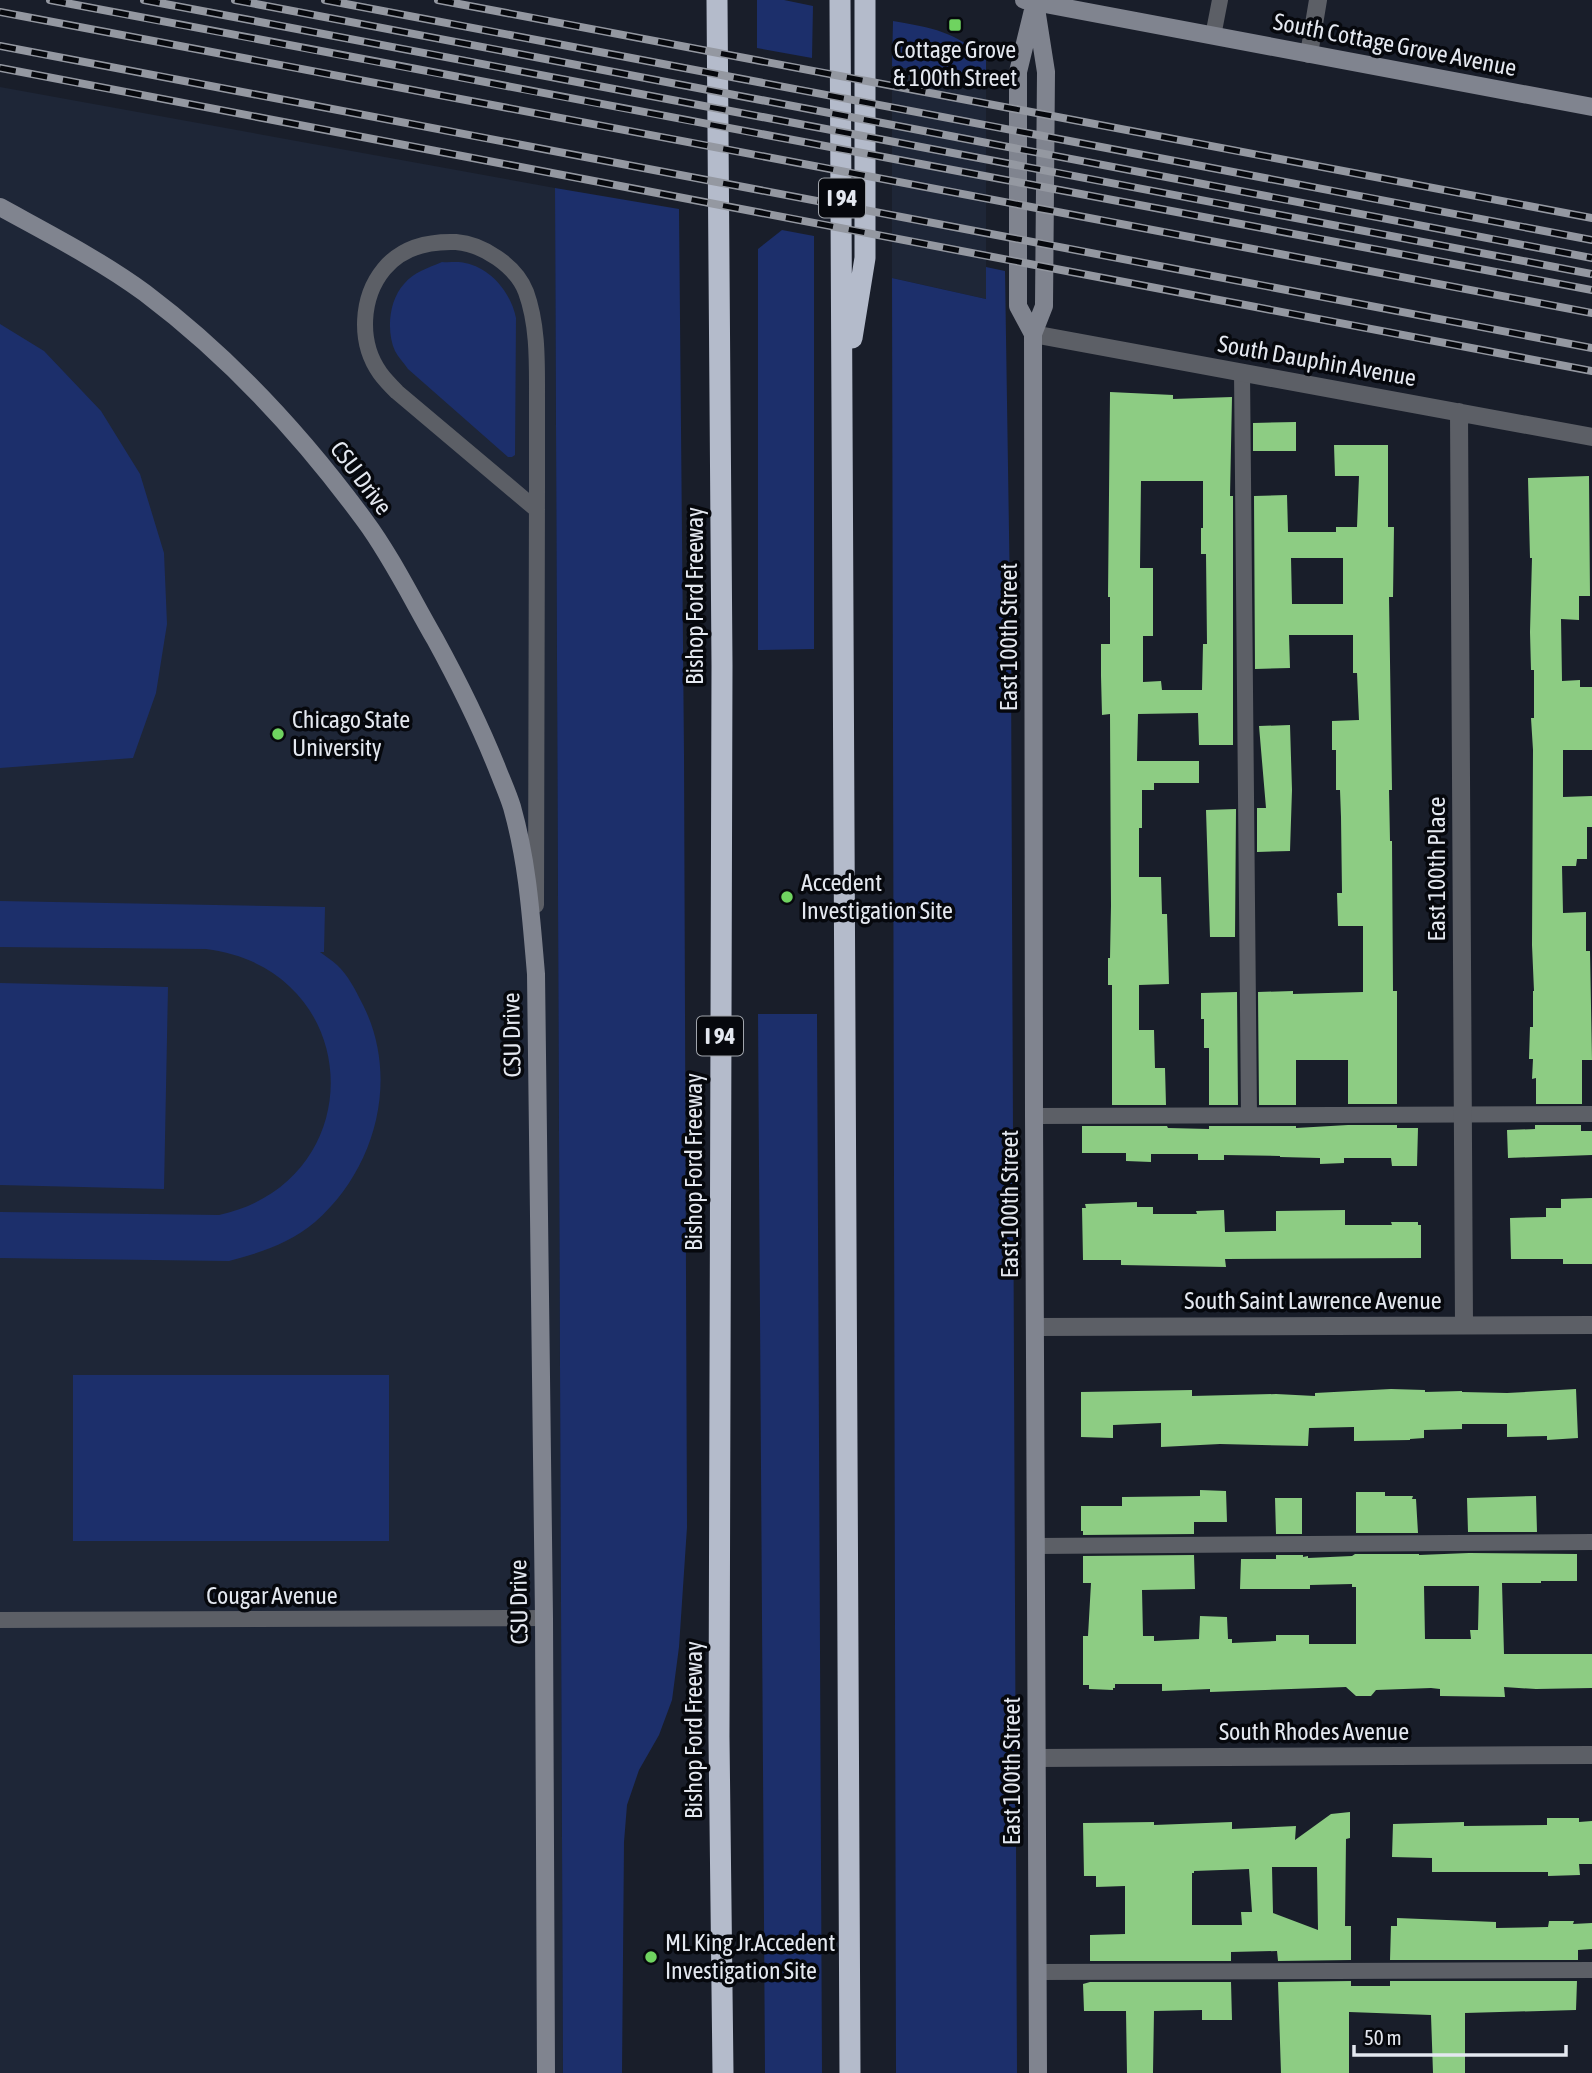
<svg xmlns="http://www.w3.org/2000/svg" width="1592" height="2073" viewBox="0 0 1592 2073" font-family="'Asap Condensed',sans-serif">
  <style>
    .built { fill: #1e2637 }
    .green { fill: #1c2f6b }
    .building { fill: #8dcc83; fill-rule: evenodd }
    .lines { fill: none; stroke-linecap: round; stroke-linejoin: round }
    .lane { stroke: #5c5f66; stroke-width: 16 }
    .street { stroke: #5c5f66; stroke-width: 18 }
    .secondary { stroke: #80848f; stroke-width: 18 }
    .highway { stroke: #b4bbcb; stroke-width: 21 }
    .rail-casing { stroke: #9498a1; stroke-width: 8 }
    .rail { stroke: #06080d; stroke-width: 5; stroke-dasharray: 16; stroke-linecap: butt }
    .poi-dot { fill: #6fd360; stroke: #06080d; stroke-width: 2.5 }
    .labels { text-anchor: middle; stroke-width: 7; stroke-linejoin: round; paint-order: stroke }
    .shield { fill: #06080d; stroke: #a1a5ac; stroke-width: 2 }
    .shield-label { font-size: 23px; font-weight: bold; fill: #e4e8f0 }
    .street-label { font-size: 24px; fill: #e4e8f0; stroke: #06080d }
    .poi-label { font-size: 24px; fill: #e4e8f0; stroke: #06080d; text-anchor: start }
  </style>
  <rect width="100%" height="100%" fill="#191e2a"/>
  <!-- built -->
  <path class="built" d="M892,66L986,82V299L892,278Z
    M0,87L555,188L563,2073H0Z"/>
  <!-- green -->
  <path class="green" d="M757,0H784L813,6L812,58L757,48Z
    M893,21C933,28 954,31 986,59V82L892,66Z
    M555,188L679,209L684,754L687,1527L679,1647L672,1700L659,1735L639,1770L627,1805L624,1842L622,2073H563Z
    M782,230L814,236V649L758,650V249Z
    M442,262C449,263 458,261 465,263C491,268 511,293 516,318L515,455L512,457H508L408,369C404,363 398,357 395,351C386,331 389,300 404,284C414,272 428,268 442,262Z
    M986,267L1005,271L1011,662L1017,2073H896L892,278L986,299Z
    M0,324L44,351L101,411L140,474L164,553L167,624L156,693L133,758L0,768Z
    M0,901L325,907L324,952H320C325,956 332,960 337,965C348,975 356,991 363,1005C400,1078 376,1169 315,1222C290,1243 260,1253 229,1261L0,1258V1212L219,1215C374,1181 366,969 206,949L0,947Z
    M0,983L168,987L164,1189L0,1185Z
    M758,1014H817L822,2073H765Z
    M73,1375H389V1541H73Z"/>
  <!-- building -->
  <path class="building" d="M1110,392L1173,395V399L1232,397L1230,496H1233V745H1199L1198,713L1138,714L1137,761H1199V783H1154V790H1142V828H1139V877H1161L1162,914H1167L1169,984L1139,985V1030H1154L1155,1068H1165L1166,1105H1112V985H1108V958H1110L1111,906L1110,714L1102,715L1101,676V644H1110V597H1108ZM1141,481H1203V528H1201V554H1206L1207,644H1203L1202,690H1162L1161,681L1143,682V636H1153V568H1140Z
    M1296,422V451H1253V423Z
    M1334,445H1388V527H1394L1393,597H1389L1392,790H1389L1390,841H1392L1393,991H1397V1104H1348V1060H1296V1105H1259L1258,992L1293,991V994L1363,992V926H1338L1337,893H1342L1341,817L1340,790H1336V750H1332V721L1359,720L1357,673H1353V635H1289L1290,668L1255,669L1254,496L1287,495L1288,532H1336V527H1357L1359,476H1335ZM1291,558H1343V604H1292Z
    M1589,476L1590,596H1579V620L1561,619L1562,681L1580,680V687H1592V750H1563V797L1592,796V827H1587V859H1577L1576,866H1562L1563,913L1586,912V951H1590L1592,1060H1582V1104H1536V1078L1532,1079L1533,1059H1529L1530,1027H1533V991H1534L1532,945L1533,750L1531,718H1534V670H1531L1530,632L1532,558H1530L1528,478Z
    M1290,725L1292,790L1290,851L1257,852V808H1266L1259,726Z
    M1236,809L1235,937H1210L1206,810Z
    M1237,992L1238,1105H1209V1048H1204V1019H1201V993Z
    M1348,1125H1397V1128H1418L1417,1166H1392L1391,1158H1344V1163L1320,1164V1158L1280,1157V1156L1224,1155V1160H1198V1154H1151V1162L1126,1161V1153H1082V1126H1167L1168,1128L1209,1129V1126H1296V1128Z
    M1535,1125H1581V1131H1592V1155L1508,1158L1507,1130L1535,1129Z
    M1592,1198V1264H1563V1259H1511L1510,1218L1546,1217V1208H1561V1199Z
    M1137,1202V1207H1153V1214H1197L1196,1211L1224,1210L1225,1232L1276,1231V1211L1345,1210V1225H1392L1391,1222H1418V1225H1421V1258L1225,1259L1226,1267L1121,1265V1260H1083L1082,1208H1086L1085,1204Z
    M1391,1389L1425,1390V1392L1462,1391V1392L1507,1393L1576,1389L1578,1438L1547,1440V1436L1507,1437V1424H1462V1429L1424,1430V1438L1410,1439V1440L1354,1441V1427L1309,1428L1308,1446L1220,1444L1161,1447V1423L1113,1425V1438L1081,1437V1392L1192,1390V1396L1276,1394L1315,1396V1393Z
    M1200,1490L1226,1491L1227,1522H1194V1534L1083,1535V1531H1081V1506H1122V1497L1200,1496Z
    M1356,1492H1385V1496H1413L1412,1499H1416L1418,1533H1356Z
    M1536,1496L1537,1532H1468L1467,1498Z
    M1275,1498H1302V1534H1276Z
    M1469,1553L1577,1554V1581H1541V1583H1502L1504,1654H1592V1688L1536,1689L1504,1687L1505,1697L1440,1696V1689L1431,1688L1376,1690L1371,1696H1356L1346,1687L1210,1692V1689L1162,1691V1684H1115V1688H1113V1690L1089,1689V1685H1083V1636H1088L1091,1583H1083V1556L1194,1555L1195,1589L1142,1590L1143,1636H1154V1641L1199,1639L1200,1616L1227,1617L1228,1639H1232V1643L1276,1641V1635H1309V1644H1356V1587H1352V1584L1310,1585V1589H1240L1241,1559H1276V1555H1303V1557L1308,1556V1558L1352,1556L1355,1554H1419V1555ZM1424,1586H1479L1478,1630H1470L1471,1639H1425Z
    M1350,1812V1838L1346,1839L1345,1926H1351V1960L1278,1961L1277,1951L1231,1952V1961H1090V1935L1125,1934V1886L1096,1887V1876H1084L1083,1823L1154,1822V1825L1232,1822V1829L1296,1826L1295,1840L1331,1814ZM1272,1867H1317L1318,1930L1273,1913ZM1249,1869L1252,1912H1241L1242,1925H1192V1873H1194V1871Z
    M1547,1818H1579V1822L1592,1821V1864H1579L1580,1875L1548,1876V1872H1432V1858L1392,1857L1393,1824L1464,1822V1826L1547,1825Z
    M1397,1918L1496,1922V1928L1548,1927L1549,1921H1574L1573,1924L1592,1923V1949L1578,1950V1960H1390L1391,1926H1397Z
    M1351,1981V1986H1390V1981H1577L1576,2010L1465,2013V2073H1433L1431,2015L1349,2012V2073H1281L1278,1982Z
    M1090,1982H1231L1232,2020H1202V2010L1154,2011L1153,2073H1127L1126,2011H1084L1083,1984Z"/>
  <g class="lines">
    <!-- lane -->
    <path class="lane" d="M1213,36L1220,0
      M1242,372L1249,1115
      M536,905C536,766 537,626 537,487C537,457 537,427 537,397C537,362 538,325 526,292C516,266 483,244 456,242C429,241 402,247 384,269C361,297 358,342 380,373C385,380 391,386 397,392L537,510
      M1034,1116L1592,1114
      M1036,1546L1592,1542
      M0,1620L544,1618
      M1038,1972L1592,1970"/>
    <!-- street -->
    <path class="street" d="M1309,54L1318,0
      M1033,334L1592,437
      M1459,412L1464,1325
      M1035,1327L1592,1325
      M1037,1758L1592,1755"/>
    <!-- secondary -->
    <path class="secondary" d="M1024,0L1592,107
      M1035,2L1046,72L1044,306L1033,334L1034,1116L1038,2073
      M1033,10L1018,72V306L1033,334
      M0,207C49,234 100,260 145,293C230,357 302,435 365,521C391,556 413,601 435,639C458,681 479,723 497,768C502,781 508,794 512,807C528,864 531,917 536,974L544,1618L546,2073"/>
    <!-- highway -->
    <path class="highway" d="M717,0L722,665L719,1737L723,2073
      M840,0L850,2073
      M852,338L865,258V0"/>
    <defs>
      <path id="rail" d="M50,0C564,98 1078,193 1592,290
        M144,0L1592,274
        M235,0L1592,258
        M325,0L1592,240
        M438,0L1592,218
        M0,12L1592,313
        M0,46L1592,348
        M0,68L1592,371"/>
    </defs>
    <!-- rail casing -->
    <use href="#rail" class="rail-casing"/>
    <!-- rail -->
    <use href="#rail" class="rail"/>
  </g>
  <!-- markers -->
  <g class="poi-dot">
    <rect x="948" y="18" width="14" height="14" rx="3.5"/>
    <circle cx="278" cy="734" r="7"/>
    <circle cx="787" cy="897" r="7"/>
    <circle cx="651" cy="1957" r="7"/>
  </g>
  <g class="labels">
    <!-- shield labels -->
    <g class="shield">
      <rect x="819" y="178.5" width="46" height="39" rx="5"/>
      <rect x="697" y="1016.5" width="46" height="39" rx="5"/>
    </g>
    <g class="shield-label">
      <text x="842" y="206">I 94</text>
      <text x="720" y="1044">I 94</text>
    </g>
    <!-- street labels -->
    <g class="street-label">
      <text transform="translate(1395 45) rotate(11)" y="8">South Cottage Grove Avenue</text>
      <text transform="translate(1317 361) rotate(10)" y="8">South Dauphin Avenue</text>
      <text transform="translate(361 478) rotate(53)" y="8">CSU Drive</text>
      <text transform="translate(695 596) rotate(-90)" y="8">Bishop Ford Freeway</text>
      <text transform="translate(1009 637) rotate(-90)" y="8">East 100th Street</text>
      <text transform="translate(1437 869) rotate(-90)" y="8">East 100th Place</text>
      <text transform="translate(512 1035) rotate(-91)" y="8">CSU Drive</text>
      <text transform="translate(694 1162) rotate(-90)" y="8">Bishop Ford Freeway</text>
      <text transform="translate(1010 1204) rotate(-90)" y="8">East 100th Street</text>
      <text x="1313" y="1309">South Saint Lawrence Avenue</text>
      <text x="272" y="1604">Cougar Avenue</text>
      <text transform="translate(519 1602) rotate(-91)" y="8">CSU Drive</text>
      <text transform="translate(694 1730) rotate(-90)" y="8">Bishop Ford Freeway</text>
      <text x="1314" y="1740">South Rhodes Avenue</text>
      <text transform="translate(1012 1771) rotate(-90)" y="8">East 100th Street</text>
    </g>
    <!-- poi labels -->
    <g class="poi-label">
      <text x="955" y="58" text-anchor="middle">Cottage Grove<tspan x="955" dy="28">&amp; 100th Street</tspan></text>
      <text x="292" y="728">Chicago State<tspan x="292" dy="28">University</tspan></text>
      <text x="801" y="891">Accedent<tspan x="801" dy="28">Investigation Site</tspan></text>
      <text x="665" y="1951">ML King Jr.Accedent<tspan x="665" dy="28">Investigation Site</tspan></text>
    </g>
  </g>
  <!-- scale -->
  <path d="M1354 2045v10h212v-10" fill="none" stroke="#e4e8f0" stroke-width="3.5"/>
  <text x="1364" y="2045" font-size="21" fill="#e4e8f0" stroke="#06080d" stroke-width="5" paint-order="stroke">50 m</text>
</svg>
